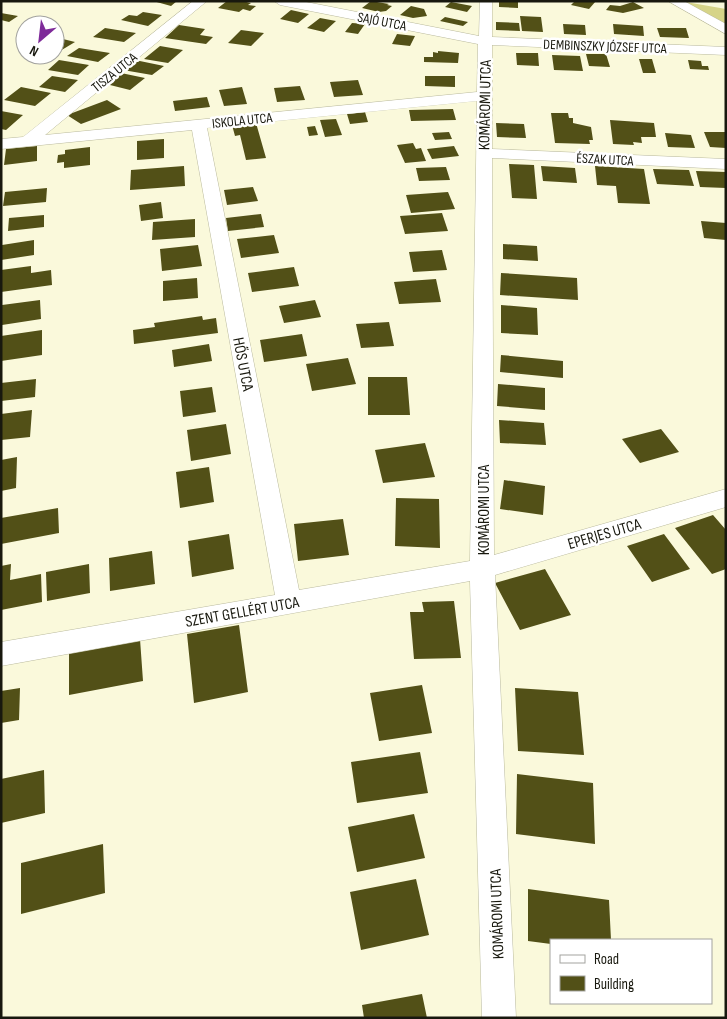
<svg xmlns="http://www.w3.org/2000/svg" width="727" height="1019" viewBox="0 0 727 1019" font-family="'Sofia Sans Condensed',sans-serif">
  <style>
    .green { fill: #d6d488 }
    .building { fill: #525017 }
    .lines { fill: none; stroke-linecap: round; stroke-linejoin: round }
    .minor-casing { stroke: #baba9e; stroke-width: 1 }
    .minor { fill: #fff; fill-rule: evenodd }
    .labels { text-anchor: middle; stroke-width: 5; stroke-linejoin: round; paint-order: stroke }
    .far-street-label { font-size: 14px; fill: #18180e; stroke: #fff }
    .street-label { font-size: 16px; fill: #18180e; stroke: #fff }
  </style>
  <rect width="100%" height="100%" fill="#faf9db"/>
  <!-- green -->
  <path class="green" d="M680,1L726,9V25Z"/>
  <!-- building -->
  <path class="building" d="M153,1H177L171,6Z
    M227,1H242L251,3L248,5L256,6L250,11L243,9L239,12L218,8Z
    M371,1L389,4L387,5L392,6L386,11L379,12L362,8Z
    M499,1L518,2V8L499,7Z
    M575,1H596L589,9L571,5Z
    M451,2L472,6L467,12L445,7Z
    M633,2L644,8L623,13L606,10L610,5L620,6Z
    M411,6L424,9L427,16L413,18L400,15Z
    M291,10L309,14L298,23L280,19Z
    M143,12L162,15L148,26L121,20L129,15L137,16Z
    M1,13L18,16L9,22L1,20Z
    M520,16L541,17L543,32L522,31Z
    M445,17L468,22L463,26L440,21Z
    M320,18L336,21L324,32L307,28Z
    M496,22L519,23L520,31L496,30Z
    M352,23L365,24L358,34L345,32Z
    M563,24L585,25L586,35L564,34Z
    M613,24L643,26L644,36L614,34Z
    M179,25L205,29L200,35L213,37L206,44L165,38Z
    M105,28L136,33L124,42L93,37Z
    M657,28H686L689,38L660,37Z
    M241,30L264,33L251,46L228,43Z
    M397,34L415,36L410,46L392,44Z
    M59,38L75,42L55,54V41Z
    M160,46L183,50L168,63L144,59Z
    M79,48L110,53L98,62L67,56Z
    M438,51L459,53L458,63L424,62V57H433V52L438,53Z
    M516,53H538L539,66L517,65Z
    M586,54H606L610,67L589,66Z
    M552,55L580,56L583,71L554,70Z
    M639,59H652L656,73H643Z
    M59,60L89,65L78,75L48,70Z
    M135,60L164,66L152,75L123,70Z
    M688,60L701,61L702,66H708L709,70L690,69Z
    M121,73L145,78L130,90L106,84Z
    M52,76L78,80L65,92L39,87Z
    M425,76H455V87L425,86Z
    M358,80L363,95L334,97L330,82Z
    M300,86L305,100L277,102L274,88Z
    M21,87L51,93L35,106L4,100Z
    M242,87L247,104L224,106L219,90Z
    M207,97L210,107L175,111L173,101Z
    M107,100L121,109L81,124L67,115Z
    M453,109L456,120L411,121L409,110Z
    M1,111L23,115L6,130L1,129Z
    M365,112L368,122L350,124L347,114Z
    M551,113H568L569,118H573V123L591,127L593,140H589L590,144L555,143Z
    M336,119L342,135L325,137L320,120Z
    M610,120L654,123L656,137H641L642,143L633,142L634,145L613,144Z
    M256,123L266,158L246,160L240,135L235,136L232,125Z
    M496,123L524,124L526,138L497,137Z
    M315,126L318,135L309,136L307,127Z
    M449,132L452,139L435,140L432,133Z
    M704,132H726V148L710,147Z
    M665,133L691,135L695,148L668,147Z
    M164,139V158L137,160V141Z
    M413,143L416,149L421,148L426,161L405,163L397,145Z
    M37,146V161L4,165L6,149Z
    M454,146L459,156L432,159L427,149Z
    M90,147V165L64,168V162L57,163L58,155L65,154V150Z
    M509,164L534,165L537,199L512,198Z
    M184,166L185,186L130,190L131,170Z
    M541,166L575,168L577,183L543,181Z
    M595,166L644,169L650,204L618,203L616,186L597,185Z
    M446,167L450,180L419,181L416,168Z
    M653,169L689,170L694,186L657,184Z
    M696,171L726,172V188L700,187Z
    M253,187L258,201L227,205L224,190Z
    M47,188L46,202L3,206L5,192Z
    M448,192L455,209L411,213L406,195Z
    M161,202L163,218L141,221L139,205Z
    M442,213L448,231L405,234L400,216Z
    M261,214L264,227L228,231L226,218Z
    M44,215V227L8,231L9,218Z
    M195,219V237L152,240L153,222Z
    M701,221L726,223V240L704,238Z
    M274,235L279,253L241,258L237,239Z
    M34,240V255L1,260L2,245Z
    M503,244L537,246L538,261L503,259Z
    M198,245L202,266L162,271L160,249Z
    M442,250L447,270L413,272L409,252Z
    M31,266V273L51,270L52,285L1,292V270Z
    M294,267L299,286L252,292L248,273Z
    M501,273L577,278L578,300L500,295Z
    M197,278L198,298L163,301V281Z
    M436,279L441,302L399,304L394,282Z
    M40,300L41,319L2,325V305Z
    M315,300L321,317L284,323L279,306Z
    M501,305L537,308L538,335L501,333Z
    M202,316L203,320L216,318L218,333L134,344L133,330L155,327L154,323Z
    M389,322L394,346L361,348L356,324Z
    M42,330V355L1,361V336Z
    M302,334L307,356L264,362L260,340Z
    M209,344L212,361L174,367L172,350Z
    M501,355L563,361V378L500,372Z
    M348,358L356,384L312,391L306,364Z
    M368,377H407L410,415H368Z
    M36,379L35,397L1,401V383Z
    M498,384L545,388V410L497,406Z
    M212,387L216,412L183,417L180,391Z
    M32,410L30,437L1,440V414Z
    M499,420L544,423L546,445L500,443Z
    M226,424L231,454L191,461L187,430Z
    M661,429L679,452L640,463L622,439Z
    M425,443L435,477L383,483L375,450Z
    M17,457L16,488L1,491V460Z
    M209,467L214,502L180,508L176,472Z
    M504,480L545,486L543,515L500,509Z
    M396,498L439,499L440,548L395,546Z
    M58,508L59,533L1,544V518Z
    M713,515L726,530V569L712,574L675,528Z
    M343,519L349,555L298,561L294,524Z
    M229,534L234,569L192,577L188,541Z
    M664,534L690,569L652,582L627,546Z
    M152,551L155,584L110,591L109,558Z
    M11,564L10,580L41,574L42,602L1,610V566Z
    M89,564L90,593L47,601L46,572Z
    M545,569L571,615L520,630L495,583Z
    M454,601L461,658L414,659L410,612H424L422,602Z
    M239,625L248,692L194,703L187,634Z
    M140,639L143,681L69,695V653Z
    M422,685L432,733L379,741L370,693Z
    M20,688L19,720L1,723V691Z
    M515,688L578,692L584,755L518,751Z
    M420,752L428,793L357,803L351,762Z
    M44,770L45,813L1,823V779Z
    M517,774L593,783L595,844L516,834Z
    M414,814L425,858L357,872L348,827Z
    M103,844L105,893L21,914V863Z
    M416,879L429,935L361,950L350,892Z
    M528,889L609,900L611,940H551V944L528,941Z
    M422,994L427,1018H364L362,1005Z"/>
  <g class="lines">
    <defs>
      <path id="minor" d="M193,1H207L45,135L477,92L478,44L280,5L274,1H301L479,36L480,1H492V37L726,47V55L492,45V149L726,159V169L492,158L494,555L726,489V507L495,575L516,1018H482L470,581L1,666V642L275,595L192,130L1,149V139L23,137ZM477,101L470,561L299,590L207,128Z
        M668,1H684L726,24V34Z"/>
    </defs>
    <!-- minor casing -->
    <use href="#minor" class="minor-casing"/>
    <!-- minor -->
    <use href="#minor" class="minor"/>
  </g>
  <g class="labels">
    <!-- far-street labels -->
    <g class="far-street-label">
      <text transform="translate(382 21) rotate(11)" y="5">SAJÓ UTCA</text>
      <text transform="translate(605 46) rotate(2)" y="5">DEMBINSZKY JÓZSEF UTCA</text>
      <text transform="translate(114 72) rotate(-39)" y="5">TISZA UTCA</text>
      <text transform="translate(242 120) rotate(-6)" y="5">ISKOLA UTCA</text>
      <text transform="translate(605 159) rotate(3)" y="5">ÉSZAK UTCA</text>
    </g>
    <!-- street labels -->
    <g class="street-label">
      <text transform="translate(484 105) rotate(-89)" y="6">KOMÁROMI UTCA</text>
      <text transform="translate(244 364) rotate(79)" y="6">HŐS UTCA</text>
      <text transform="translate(483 510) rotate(-90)" y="6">KOMÁROMI UTCA</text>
      <text transform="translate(604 533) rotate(-16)" y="6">EPERJES UTCA</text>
      <text transform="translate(242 611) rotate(-10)" y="6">SZENT GELLÉRT UTCA</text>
      <text transform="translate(496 914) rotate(-92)" y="6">KOMÁROMI UTCA</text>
    </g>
  </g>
  <!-- border -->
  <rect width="727" height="1019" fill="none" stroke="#18180e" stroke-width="5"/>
  <!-- legend -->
  <rect x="550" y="939" width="162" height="65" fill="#ffffff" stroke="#a3a39f"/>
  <rect x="560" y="955" width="25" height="8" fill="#ffffff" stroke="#a3a39f"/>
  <text x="594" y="964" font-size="15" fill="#18180e">Road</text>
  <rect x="560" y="976" width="25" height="15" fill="#525017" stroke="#a3a39f"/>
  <text x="594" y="989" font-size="15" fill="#18180e">Building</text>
  <!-- north arrow -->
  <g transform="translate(40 40) rotate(208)"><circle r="24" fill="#ffffff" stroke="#a3a39f"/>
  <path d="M0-4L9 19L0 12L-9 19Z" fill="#7e2a99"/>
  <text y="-8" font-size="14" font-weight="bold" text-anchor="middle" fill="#18180e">N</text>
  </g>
</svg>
